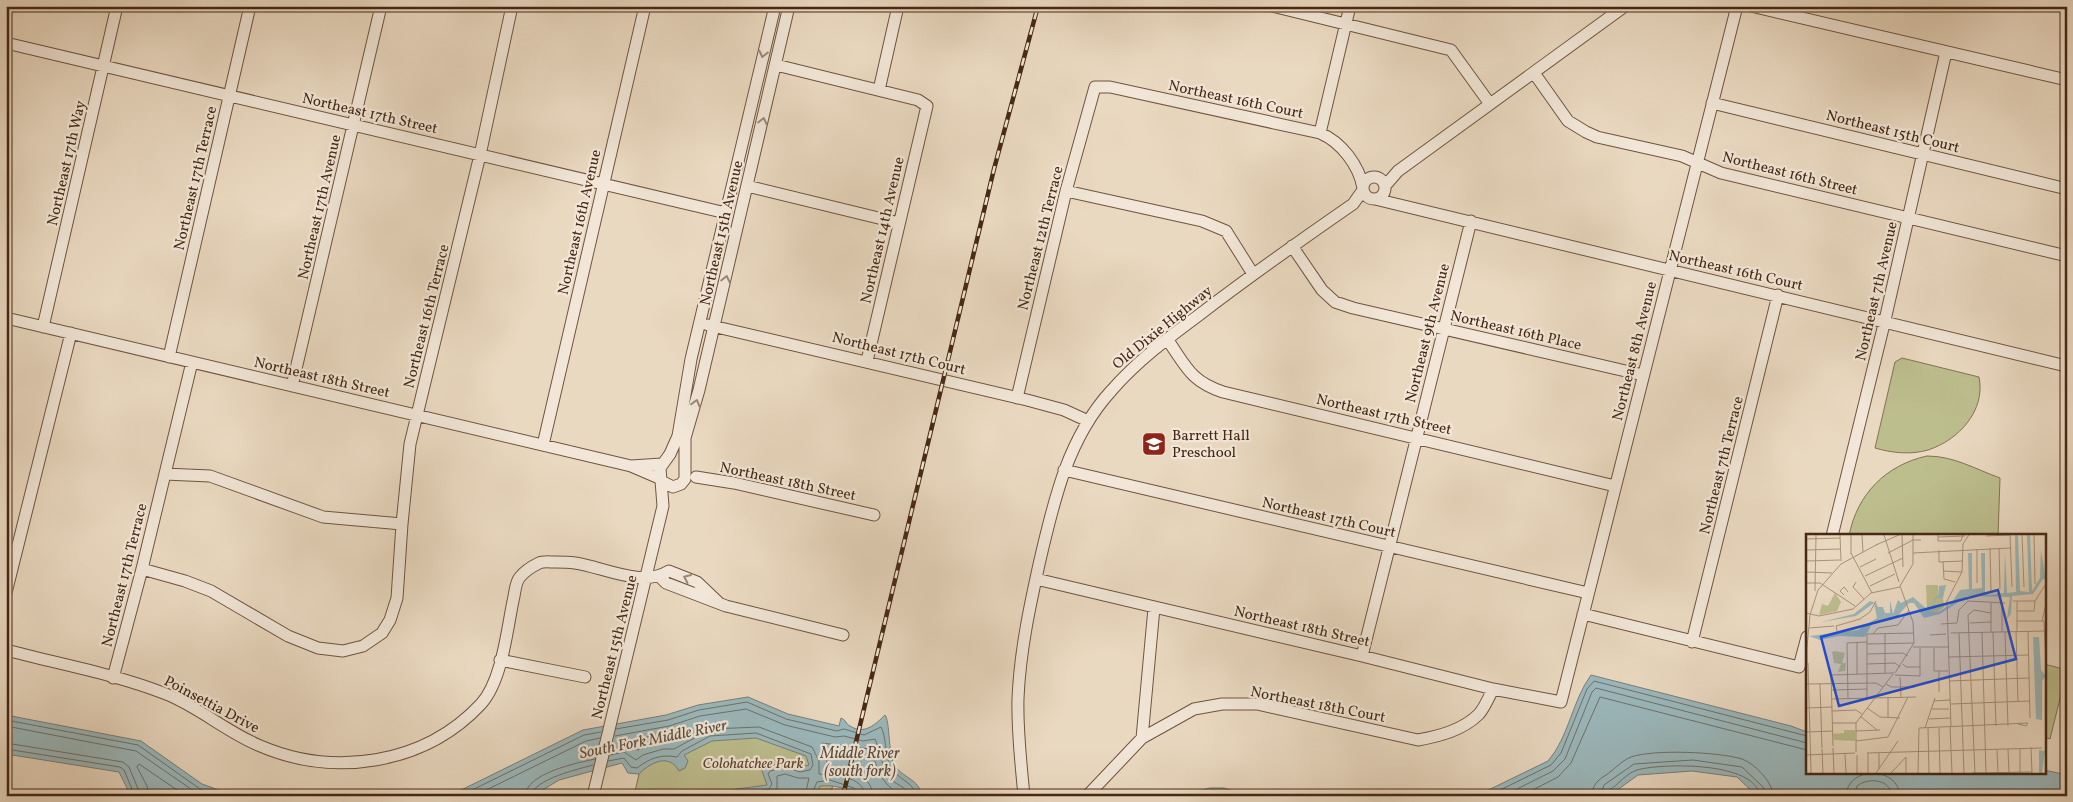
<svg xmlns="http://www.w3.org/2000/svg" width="2073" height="802" viewBox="0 0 2073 802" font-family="Vollkorn,serif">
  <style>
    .green { fill: #bdbe8e; stroke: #827351 }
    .water { fill: #9bb8bc; stroke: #797e79 }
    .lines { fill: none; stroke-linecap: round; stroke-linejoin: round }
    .shore { stroke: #707068; stroke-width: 1 }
    .minor-casing { stroke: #6f543f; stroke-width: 13 }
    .minor { stroke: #f1e6d7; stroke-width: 11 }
    .rail-casing { stroke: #462814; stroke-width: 4.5 }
    .rail { stroke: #f1e6d7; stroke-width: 2.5; stroke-dasharray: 8; stroke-linecap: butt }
    .oneway { stroke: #9c8776 }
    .labels { text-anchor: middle; stroke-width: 4.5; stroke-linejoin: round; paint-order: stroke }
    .street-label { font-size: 15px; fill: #462814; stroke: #f1e6d7 }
    .poi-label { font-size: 15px; fill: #462814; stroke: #f1e6d7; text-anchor: start }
    .park-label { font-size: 15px; font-style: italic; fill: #5e462c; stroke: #f1e6d7 }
    .water-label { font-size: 16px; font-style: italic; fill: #5b4c3e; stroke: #f1e6d7 }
    .inset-road { fill: none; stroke: #a8927c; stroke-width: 1 }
    .view { fill: #1d4ed8; fill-opacity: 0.15; stroke: #1d4ed8; stroke-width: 2.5 }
    .inset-edge { fill: none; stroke: #462814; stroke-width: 2.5 }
  </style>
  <rect width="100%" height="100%" fill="#ead9c1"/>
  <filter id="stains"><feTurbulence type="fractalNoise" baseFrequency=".004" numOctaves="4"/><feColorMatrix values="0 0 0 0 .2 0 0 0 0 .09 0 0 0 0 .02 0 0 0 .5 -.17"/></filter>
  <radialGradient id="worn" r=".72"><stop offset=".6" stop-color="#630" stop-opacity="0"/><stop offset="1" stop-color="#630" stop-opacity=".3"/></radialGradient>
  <!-- green -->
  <path class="green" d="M1902,358L1979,377C1986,410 1959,440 1928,450C1911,455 1892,453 1875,448L1895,362Z
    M1927,456C1954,456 1975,469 2000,478L1998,536H1849C1857,494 1886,465 1927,456Z
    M2044,664L2067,670L2050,739L2044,737Z
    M760,728L814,750L834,781L830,796H634L639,774L648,765L720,734Z"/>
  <!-- water -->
  <path class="water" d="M1591,675L1791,726L1807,732V773H2044V770L2067,775V796H1907L1868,792L1862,796H1757L1737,777L1692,771L1638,775L1609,796H1476L1548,761C1569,737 1572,701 1591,675Z
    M748,697L788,714L839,726L841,718C846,720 846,724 850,726C864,735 875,725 885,715C890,721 888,751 894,764C901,778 921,779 921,796H855C848,787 831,785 820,786L816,796H714L737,789L767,785L761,768L785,762L800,767L809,765L806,756L756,738L712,741L684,755L688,761L685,768L679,771C669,753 651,762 639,774L628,773L622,763L559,780L533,796H449L583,730L666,715L698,705Z
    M6,715L141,741L202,784L235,796H131L119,772L6,754Z
    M1210,788H1224L1249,796H1186L1188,793Z"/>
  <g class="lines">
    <!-- shore -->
    <path class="shore" d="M6,720L138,745L200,789L220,796
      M6,726L136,751L201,796
      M616,729L668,720L699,710L747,702L786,719L837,731L844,729L864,735L881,727C886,735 885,755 890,766C896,779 915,782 916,796
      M678,731L681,735C668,743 652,743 637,750L627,744L629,741Z
      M615,736L669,726L700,716L746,709L785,725L835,737L844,736L863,741L875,739C881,752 881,768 892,780C898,786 907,787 910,796
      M6,743L123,762L129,767L141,796
      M6,749L120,767L124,770L135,796
      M610,755L624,752L636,760L643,755L663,749H674L711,729L759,727L812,747L819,761V774C833,776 864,775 865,796
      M608,761L624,758L631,767L637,768C650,758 661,754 677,757L682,751L710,736L756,733L811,754L813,765L810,770L800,772L785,767L770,771L768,774L772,784L769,789L731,796
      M149,796L147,786L137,767L139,764L186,796
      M460,796L584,735L601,732
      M474,796L586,741L600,738
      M525,796C526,773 577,763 595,759
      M531,796C533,779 579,769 593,765
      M769,796L777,788V776L785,774L798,778H809L805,796
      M811,796L817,782L830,780L854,788L859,796
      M873,796C872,773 845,770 828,766L822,743L870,749C880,772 878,781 902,796
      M1488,796L1551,765L1561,753L1587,689L1594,681L1807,736
      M1503,796L1553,771L1565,759L1592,692L1596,688L1807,743
      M1521,796L1558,777L1571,763L1600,697L1807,750
      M1592,796C1592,785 1598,780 1606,775C1615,769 1621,761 1631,757C1654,749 1719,752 1742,759C1755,764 1773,782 1773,796
      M1600,796L1604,785L1634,764L1693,760L1742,767L1763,787L1766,796
      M1606,796C1607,789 1611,790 1615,786C1622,780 1628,773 1637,770C1661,763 1756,761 1760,796
      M1846,796C1847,765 1899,766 1900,796
      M1854,796L1857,786C1868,777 1891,779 1892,796"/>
    <defs>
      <path id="minor" d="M1272,6L1451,50L1490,104
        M1751,6L2067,80
        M6,43L726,213
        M776,65L918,100L927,106L867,361
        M1534,73L1568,121L1586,132L1597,137L1682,156L1721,173L2067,256
        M879,90L898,6
        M1712,103L2067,189
        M1320,133L1350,6
        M1363 188a11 11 0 1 1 22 0a11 11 0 1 1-22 0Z
        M747,186L899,223
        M1385,186L1398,171L1625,6
        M1066,191L1202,221L1226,231L1253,274
        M1375,199L2066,366L2067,362
        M1292,246L1322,290L1335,302L1353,308L1643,375
        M6,318L631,466
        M708,325L1027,400L1064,410L1088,421
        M43,327L117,6
        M1167,339C1186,366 1190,381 1223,392L1615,486
        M169,357L250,6
        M292,386L381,6
        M1017,398L1066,191L1095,87H1110L1320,133C1341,142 1359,165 1363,188
        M543,445L645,6
        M1064,470L1588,593
        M165,474L210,476L323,517L402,524
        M696,477L734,483L874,515
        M659,478L631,466L662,464
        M661,481L673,487L681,484L685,479V438L699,390L789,6
        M1832,536L1885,320L1946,52
        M142,569L185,581L211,591L288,636L318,648L343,651L363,646L382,633L390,620L397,598L402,524L410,444L480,155L512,6
        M660,577L666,583L726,606L843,635
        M1036,579L1362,656L1493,689L1561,702L1737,6
        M6,593L71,333
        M1583,614L1799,667L1807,637
        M1692,642L1778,295
        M6,650C59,664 115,674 166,694C199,707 225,731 258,745C333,778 424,765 481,704C502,681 507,630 513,601C515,594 515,582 520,577C524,572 533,566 539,563C543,561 550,562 555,562C561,562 568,562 575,563C603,567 642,588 669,571L697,582L718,602
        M1362,656L1471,221
        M500,660L585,677
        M113,678L142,569L192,362
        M1142,738L1154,608
        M593,796L663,506L660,468L670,454L678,436L691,359L775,6
        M1024,796C1021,763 1017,731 1018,698C1020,651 1030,605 1040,560C1054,500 1068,438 1111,391C1137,361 1168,338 1199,315C1250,276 1301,240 1353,204L1363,190
        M1087,796L1142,738L1194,709L1222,704H1257L1418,740C1440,736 1463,730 1479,714C1485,707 1489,697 1493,689"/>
    </defs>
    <!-- minor casing -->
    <use href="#minor" class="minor-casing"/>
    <!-- minor -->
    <use href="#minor" class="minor"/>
    <defs>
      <path id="rail" d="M843,796L994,169L1038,6"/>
    </defs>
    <!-- rail casing -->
    <use href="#rail" class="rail-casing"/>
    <!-- rail -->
    <use href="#rail" class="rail"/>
  </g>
  <!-- one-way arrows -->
  <defs><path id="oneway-chevron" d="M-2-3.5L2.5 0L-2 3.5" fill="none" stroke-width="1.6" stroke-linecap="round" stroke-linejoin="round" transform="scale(1.25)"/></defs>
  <g class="oneway">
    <use href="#oneway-chevron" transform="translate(763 54) rotate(103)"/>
    <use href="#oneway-chevron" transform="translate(763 121) rotate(-77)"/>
    <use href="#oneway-chevron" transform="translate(726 279) rotate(-77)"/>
    <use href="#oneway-chevron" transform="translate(696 403) rotate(-75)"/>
    <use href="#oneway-chevron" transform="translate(687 578) rotate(-156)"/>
  </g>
  <!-- icons -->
  <defs>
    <symbol id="school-square" viewBox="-11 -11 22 22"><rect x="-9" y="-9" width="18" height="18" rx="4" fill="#8f2418" stroke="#f1e6d7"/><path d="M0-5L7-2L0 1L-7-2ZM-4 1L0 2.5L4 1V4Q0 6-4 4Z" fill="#fff"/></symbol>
  </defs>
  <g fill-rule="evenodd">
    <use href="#school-square" x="1140" y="430" width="28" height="28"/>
  </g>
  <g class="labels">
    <!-- street labels -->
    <g class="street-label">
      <text transform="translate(1236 99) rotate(12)" y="5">Northeast 16th Court</text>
      <text transform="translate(370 113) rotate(13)" y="5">Northeast 17th Street</text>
      <text transform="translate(1893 131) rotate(14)" y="5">Northeast 15th Court</text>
      <text transform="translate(66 163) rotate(-77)" y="5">Northeast 17th Way</text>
      <text transform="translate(1790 173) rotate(14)" y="5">Northeast 16th Street</text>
      <text transform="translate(195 178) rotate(-77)" y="5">Northeast 17th Terrace</text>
      <text transform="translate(319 207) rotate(-77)" y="5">Northeast 17th Avenue</text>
      <text transform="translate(579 222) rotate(-77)" y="5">Northeast 16th Avenue</text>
      <text transform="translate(882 230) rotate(-77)" y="5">Northeast 14th Avenue</text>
      <text transform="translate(721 233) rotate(-77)" y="5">Northeast 15th Avenue</text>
      <text transform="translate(1040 238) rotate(-76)" y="5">Northeast 12th Terrace</text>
      <text transform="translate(1736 270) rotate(13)" y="5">Northeast 16th Court</text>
      <text transform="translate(1876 291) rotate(-77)" y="5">Northeast 7th Avenue</text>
      <text transform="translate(426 316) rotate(-76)" y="5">Northeast 16th Terrace</text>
      <text transform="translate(1162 327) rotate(-39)" y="5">Old Dixie Highway</text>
      <text transform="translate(1516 330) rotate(13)" y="5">Northeast 16th Place</text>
      <text transform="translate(1427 333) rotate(-76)" y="5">Northeast 9th Avenue</text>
      <text transform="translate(1634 351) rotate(-76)" y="5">Northeast 8th Avenue</text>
      <text transform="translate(899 353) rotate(14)" y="5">Northeast 17th Court</text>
      <text transform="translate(322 377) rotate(13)" y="5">Northeast 18th Street</text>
      <text transform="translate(1384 414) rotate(13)" y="5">Northeast 17th Street</text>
      <text transform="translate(1721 465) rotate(-76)" y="5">Northeast 7th Terrace</text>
      <text transform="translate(788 481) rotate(12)" y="5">Northeast 18th Street</text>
      <text transform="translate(1329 517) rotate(13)" y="5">Northeast 17th Court</text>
      <text transform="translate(124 575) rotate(-76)" y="5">Northeast 17th Terrace</text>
      <text transform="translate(1302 626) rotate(13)" y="5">Northeast 18th Street</text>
      <text transform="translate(614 647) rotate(-76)" y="5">Northeast 15th Avenue</text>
      <text transform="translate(212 704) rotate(28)" y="5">Poinsettia Drive</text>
      <text transform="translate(1318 704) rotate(11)" y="5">Northeast 18th Court</text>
    </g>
    <!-- poi labels -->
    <g class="poi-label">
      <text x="1172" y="440">Barrett Hall<tspan x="1172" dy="17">Preschool</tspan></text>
    </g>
    <!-- park labels -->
    <g class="park-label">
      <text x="753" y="768">Colohatchee Park</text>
    </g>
    <!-- water labels -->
    <g class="water-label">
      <text transform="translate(653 738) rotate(-11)" y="6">South Fork Middle River</text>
      <text x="860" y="758">Middle River<tspan x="860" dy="18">(south fork)</tspan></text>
    </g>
  </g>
  <!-- overview -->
  <g transform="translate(1806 534)">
    <rect width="240" height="240" fill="#ead9c1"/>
    <path d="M120,51H132V62L137,64L138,73L128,80L121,77ZM29,59L35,68L31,77L13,81L16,70L22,72ZM29,117L39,119L36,129H40L39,137L32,138L35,130L28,129L26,118ZM38,196H49V207L28,206L27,200L38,199Z" fill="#bdbe8e"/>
    <path d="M209,1H212L214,57L223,58L221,1H224L226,57L234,44L235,16L240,46L237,45L227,60L206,62L205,80L201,85L204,63L162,62L134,80L118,84L108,69H103L90,84L66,90L59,103L33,102L14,106L3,102L52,96L71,84L68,69L50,82L15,88L48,80L64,67L70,69L72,73H77L79,79H84V66L87,80L92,66L95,69L107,63L122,76L121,72L126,73L128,65L132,62L133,52L140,51L137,64H131L127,70L133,72L123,78H132L144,71L154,56L163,55L162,19H166V55L176,54L175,19H179V58L182,61L198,59L199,18L201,59L210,58ZM227,103H233L235,136L240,142L236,147V186L230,185ZM233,216L239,217L236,239H233Z" fill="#9bb8bc"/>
    <path class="inset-road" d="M34,1L35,27M45,1V20M56,1L57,18M78,1L93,48M96,1L97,33M132,1V7H155L157,1M204,1L206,53M216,1L218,53M228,1L229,50M180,2L204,1M132,3L159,2M0,5L34,4M70,11L93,1M184,14L185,57M193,14L194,55M171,15V49M0,16L34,15M133,16V28L157,27M45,19L66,59M82,19L107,6H115M107,19L205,14M0,27L34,26M137,27L138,45L149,48M54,33L70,25M137,37L156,38M0,38L26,39M59,42L97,24M50,48L47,53L58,65M0,49H14L49,72M64,52L89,40M9,57L10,1M38,61L34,57L38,53L42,58M207,67H229L239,51M211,67V97M185,69V98M196,69V98M211,77H228L229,67M0,79L13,82L47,75L65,59L94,53M211,87H238M236,87L240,70M238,87L240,135M164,89L185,88M135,90L151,89L153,76L162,67L199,69M3,94L28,92M31,97L30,92L54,85L64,78L70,67M210,97L212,168M222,97L224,184M176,98L180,239M187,98L190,192M199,98L202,192M145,99L240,97M153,99L158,239M67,100L72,94L92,91L103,76M79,100V139M124,101L140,100M51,108V140M61,110L108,109M1,112V131M1,113L4,81L12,56L35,30L72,10M107,113H143M128,114V137H142M61,120L97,119L102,122M143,123L222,121M2,129L5,239M61,130L89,129L94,133M97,130L100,133H114M133,137V158M89,139L108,109L107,88L94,52L107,30V1M89,141L114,142V114M94,143L95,163M143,147L223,144M0,150L70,149L77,153M14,150L16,214M80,150L85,153H109M26,156L61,155M61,164V100L108,99M82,164V183M26,165L110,163M42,165L41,109L61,108M128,167L144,166M145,170L224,167M0,174L26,173M61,174L74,183L94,184M126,175H143M26,177L50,176L56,180M54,182L71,196M123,185L144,184M26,189H50M50,189L87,140M144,192L146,239M145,193L141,67L156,38L157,10L163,1M119,194L129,164M122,194L123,239M133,194L134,239M50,197L74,196M0,198L27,197M50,207L82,203L102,163M27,212L25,141L88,139M225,213L226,239M27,214L28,239M16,215L17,239M202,215L203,239M214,215V239M191,216L192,239M50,218V189M61,219L236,214M62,219V239M73,219V235M39,220L40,239M0,221L49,219M51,221V239M100,223V239M70,239L92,207M85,239L100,223M112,239L113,194L222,189L220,192L212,190M166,239L226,238M169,239L162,81L168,76L185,79"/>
    <path class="view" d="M192,56L210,125L33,172L15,103Z"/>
    <rect width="240" height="240" class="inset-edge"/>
  </g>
  <!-- margin -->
  <rect width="2073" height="802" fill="none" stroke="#ead9c1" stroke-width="25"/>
  <rect x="8" y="8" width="2058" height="787" fill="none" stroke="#462814" stroke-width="2.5"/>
  <rect x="12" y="12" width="2048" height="777" fill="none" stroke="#462814"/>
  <rect width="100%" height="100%" filter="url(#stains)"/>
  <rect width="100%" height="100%" fill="url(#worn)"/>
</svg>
